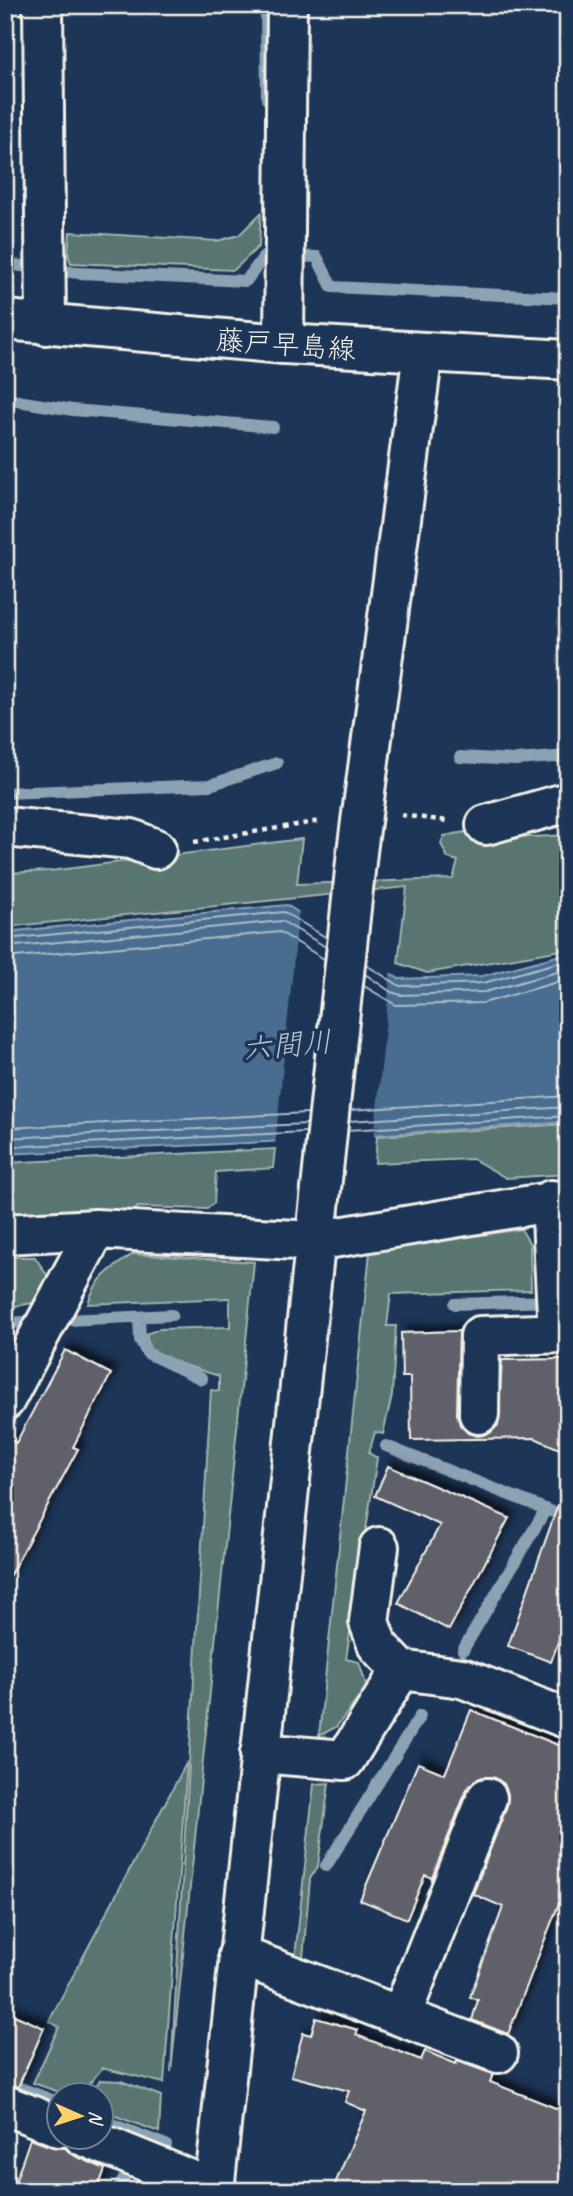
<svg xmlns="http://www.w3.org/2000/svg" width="573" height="2196" viewBox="0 0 573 2196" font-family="Caveat,'Klee One',sans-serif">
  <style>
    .green { fill: #587472; stroke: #a6b2ad; stroke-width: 2 }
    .water { fill: #486d90; stroke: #8da2b3; stroke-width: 2 }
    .pier { fill: #1d3557 }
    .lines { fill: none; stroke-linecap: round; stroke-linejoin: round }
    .shore { stroke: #afbcc5; stroke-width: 2 }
    .stream { stroke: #8da2b3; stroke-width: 12 }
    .building { fill: #61616a; stroke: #f4f1e8; stroke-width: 2; filter: url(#shadow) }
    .street-casing { stroke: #f4f1e8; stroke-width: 44 }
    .secondary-casing { stroke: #f4f1e8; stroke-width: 44 }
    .path { stroke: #f4f1e8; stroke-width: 4.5; stroke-dasharray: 5 5; stroke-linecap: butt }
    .street { stroke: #1d3557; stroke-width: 38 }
    .secondary { stroke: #1d3557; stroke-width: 38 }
    .labels { text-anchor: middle; stroke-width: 7; stroke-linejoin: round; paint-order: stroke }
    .street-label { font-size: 28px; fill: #f4f1e8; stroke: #1d3557 }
    .water-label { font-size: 30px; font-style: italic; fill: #b8c3c9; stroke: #1d3557 }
  </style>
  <defs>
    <filter id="shadow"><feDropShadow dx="6" dy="-6" stdDeviation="3.5" flood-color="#0009"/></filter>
  </defs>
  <rect width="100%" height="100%" fill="#1d3557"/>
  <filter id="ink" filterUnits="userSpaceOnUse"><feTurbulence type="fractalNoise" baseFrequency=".0143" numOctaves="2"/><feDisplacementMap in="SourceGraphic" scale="14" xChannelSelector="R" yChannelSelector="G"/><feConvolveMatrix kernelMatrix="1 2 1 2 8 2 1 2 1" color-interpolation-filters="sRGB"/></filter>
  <g filter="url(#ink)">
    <!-- green -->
    <path class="green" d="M261,213L259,246L234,270L71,263L68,254L70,232L217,241L239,235Z
      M465,832L531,837L568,835V949L427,973L398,963L407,887L5,927V873L50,871L302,839L297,884L453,879L458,861L448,858L441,844L444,836Z
      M568,1124V1174L506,1178L473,1159L375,1163L377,1136Z
      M275,1149L273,1168L216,1172L214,1203L207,1209L137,1207L135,1212L5,1218V1163Z
      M521,1229L530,1244L531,1290L391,1294L387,1326H396L392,1395L383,1434L375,1432L369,1453L377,1458L346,1659L359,1662L367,1687L336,1727L319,1736L370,1252Z
      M133,1254L254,1262L171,2072L211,1390L219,1391V1376L162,1358L150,1350L146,1334L159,1329L230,1327V1298L88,1304C95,1278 112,1268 133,1254Z
      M5,1257H35L49,1278L38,1302L5,1308Z
      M187,1762L164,2083L102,2068L81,2094H65L33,2083L59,2027L49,2021Z
      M329,1783L318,1866L310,1879L303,1958L295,1957L314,1784Z
      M100,2080L121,2081L161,2096L159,2132L102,2111V2094H91Z"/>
    <!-- water -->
    <path class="water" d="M287,905L399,979L482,976L568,953V1122L267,1142L5,1154V932Z"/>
    <!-- pier -->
    <path class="pier" d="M299,908L391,969L374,1139L275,1145Z"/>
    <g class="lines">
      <!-- shore -->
      <path class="shore" d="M5,939L284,912L327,938
        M5,947L282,921L326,947
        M5,958L280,932L324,959
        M366,965L400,986L483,983L568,960
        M365,974L391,992L401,995L485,992L568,969
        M364,986L396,1005L483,1003L568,979
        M351,1110L568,1096
        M349,1121L568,1107
        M5,1128L308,1113
        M348,1130L568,1116
        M5,1138L307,1124
        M5,1147L306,1132"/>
      <!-- stream -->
      <path class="stream" d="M266,5L267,99
        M5,264L79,273L246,281L265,255L317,257L332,287L568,298
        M5,399L73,410L273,427
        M460,757L516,760L568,756
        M5,793L210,785L277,763
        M455,1304L553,1301
        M139,1317L140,1340L147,1353L202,1379
        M5,1323L172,1315
        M386,1446L568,1518
        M463,1650L546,1509
        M326,1866L420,1716
        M5,2082L60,2103
        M102,2120L166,2145
        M117,2191L124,2179"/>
    </g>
    <!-- building -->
    <path class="building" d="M459,1331L457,1414L460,1425L468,1433L478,1436L490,1433L498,1425L502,1360L568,1359V1453L535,1438L411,1440L410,1377H402L401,1333Z
      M65,1350L111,1374L73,1447L78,1449L5,1584V1437L16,1443Z
      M388,1466L509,1518L449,1630L398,1603L440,1525L375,1496Z
      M563,1491L568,1492V1615L551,1662L508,1646Z
      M471,1710L568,1749V1880L508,2034L472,2020L478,2000L470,1997L503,1907L473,1894L507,1806L508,1794L504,1784L494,1777H483L474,1781L467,1789L432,1878L425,1875L407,1919L360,1900L418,1763L445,1774Z
      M5,2011L44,2028L18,2087L5,2084Z
      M316,2018L358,2030L356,2035L421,2060L425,2051L456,2064L457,2061L493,2074L490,2082L568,2113V2191H332L366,2111L345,2102L349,2091L291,2076L303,2033L311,2035Z
      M30,2139L52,2147L65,2148L75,2156L105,2169L97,2191H12Z"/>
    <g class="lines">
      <defs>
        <path id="street" d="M43,5L46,325
          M284,344L287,5
          M486,825L568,802
          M5,827L131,839L156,849
          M551,1200L558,1333
          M5,1234L96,1229L315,1241L568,1199
          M5,1400L96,1229
          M479,1414L480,1336L568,1333
          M379,1547L369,1622L378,1646L401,1670
          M260,1753L345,1760L401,1670L462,1678L568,1719
          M238,1955L498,2053
          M401,2016L487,1798
          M5,2105L60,2127
          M83,2136L218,2191"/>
        <path id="secondary" d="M5,320L284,344L568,360
          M214,2191L357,852L423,352"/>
      </defs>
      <!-- street casing -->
      <use href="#street" class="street-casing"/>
      <!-- secondary casing -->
      <use href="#secondary" class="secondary-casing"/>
      <!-- path -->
      <path class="path" d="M401,815L448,821
        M194,842L320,821"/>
      <!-- street -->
      <use href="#street" class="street"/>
      <!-- secondary -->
      <use href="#secondary" class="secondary"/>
    </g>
  </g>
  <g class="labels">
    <!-- street labels -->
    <g class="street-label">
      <text transform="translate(286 344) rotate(4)" y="10">藤戸早島線</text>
    </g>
    <!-- water labels -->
    <g class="water-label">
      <text transform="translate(287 1045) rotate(-5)" y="10">六間川</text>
    </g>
  </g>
  <!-- margin -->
  <rect width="573" height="2196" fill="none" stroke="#1d3557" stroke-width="28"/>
  <rect x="14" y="14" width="545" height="2168" fill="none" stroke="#f4f1e8" stroke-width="2.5" filter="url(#ink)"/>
  <!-- north arrow -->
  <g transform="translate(80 2116) rotate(93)"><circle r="33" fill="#1d3557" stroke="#738091" stroke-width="2"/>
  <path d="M0-5L12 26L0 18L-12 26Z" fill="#ffd166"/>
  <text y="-10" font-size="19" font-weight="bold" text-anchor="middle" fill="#f4f1e8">N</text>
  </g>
</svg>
